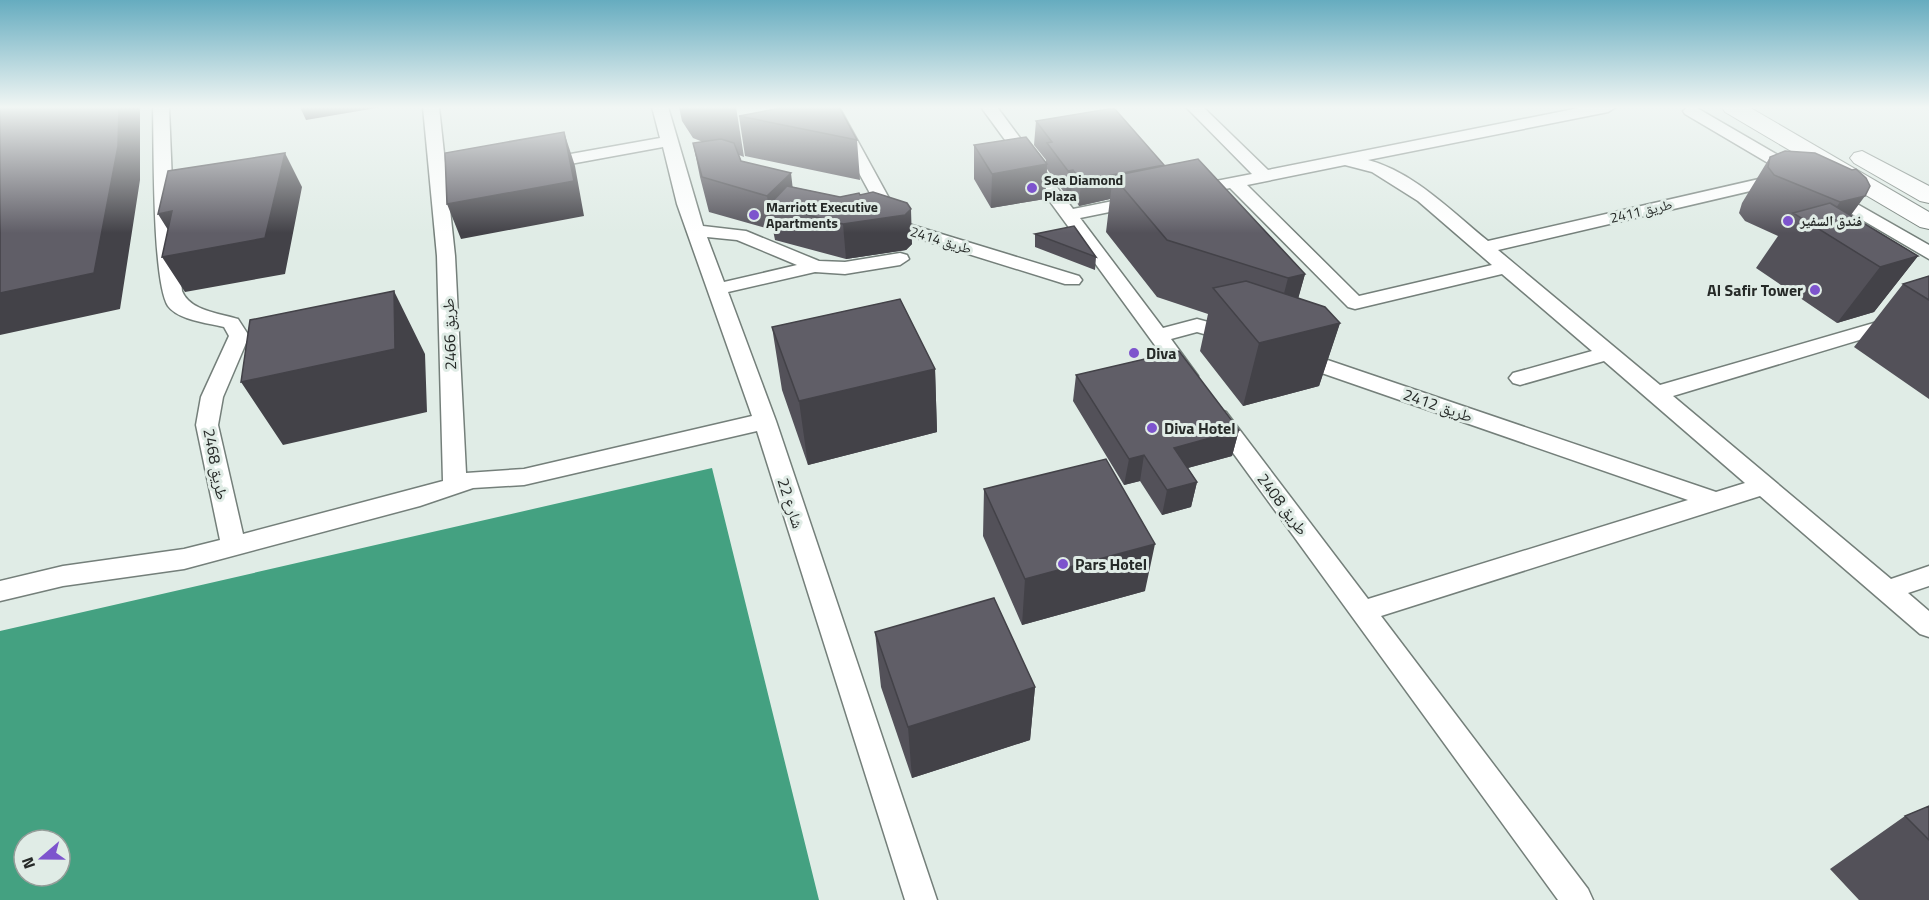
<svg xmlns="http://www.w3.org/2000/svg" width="1929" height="900" viewBox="0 0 1929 900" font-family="'Titillium Web','Noto Naskh Arabic',sans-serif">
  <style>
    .water { fill: #44a181; fill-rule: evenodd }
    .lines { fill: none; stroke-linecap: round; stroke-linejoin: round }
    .street-casing { stroke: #747f7a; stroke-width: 3 }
    .secondary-casing { stroke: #747f7a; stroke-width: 2 }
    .street { fill: #fff; fill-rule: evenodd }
    .secondary { fill: #fff; fill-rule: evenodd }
    .wall { fill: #535159 }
    .shaded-wall { fill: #434248 }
    .building { fill: #605e67; stroke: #434248; stroke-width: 1.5 }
    .poi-dot { fill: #7d54cd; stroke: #e0ece6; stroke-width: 2 }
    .labels { text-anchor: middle; stroke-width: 6; stroke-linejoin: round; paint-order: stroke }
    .far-poi-label { font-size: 14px; font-weight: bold; fill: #262a28; stroke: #e0ece6; text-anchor: start }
    .far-street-label { font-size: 14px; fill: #262a28; stroke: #e0ece6 }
    .poi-label { font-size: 16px; font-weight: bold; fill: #262a28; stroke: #e0ece6; text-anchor: start }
    .street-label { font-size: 16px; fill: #262a28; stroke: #e0ece6 }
  </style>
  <rect width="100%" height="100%" fill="#e0ece6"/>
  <!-- water -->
  <path class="water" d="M712,468L819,900H0V631ZM24,840H60V876H24Z"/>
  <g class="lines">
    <defs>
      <path id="street" d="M153,107H169L173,208L182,291C190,311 219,313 238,319L249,336L223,397L218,425L243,534L443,481L437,256L423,107H439L455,256L466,473L524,469L752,416L677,204L663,147L543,169L535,164L537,160L660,138L652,107H668L703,226L746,231L819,261L845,262L900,253L907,255L909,259L900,265L845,274L815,272L728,292L776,421L937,900H905L757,431L524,485L473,488L420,506L184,569L63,586L0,601V581L63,566L184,549L220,540L196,425L201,397L229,336L224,327C208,323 178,320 168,306C152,281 154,143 153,107ZM707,237L737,240L797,265L724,282Z
        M823,107H839L902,222L1079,276L1082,280L1079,284H1065L878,226L875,222L883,217Z
        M981,107H997L1073,209L1138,196L1144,197L1147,201L1144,205L1080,218L1163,328L1197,319L1242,331L1245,336L1242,341L1235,343L1197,332L1171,339L1198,376L1195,381H1181Z
        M1186,107H1203L1268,170L1584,107H1616L1608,112L1368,160C1414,172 1452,212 1488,241L1785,173L1685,114L1683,111L1688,107L1697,108L1802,169L1804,173L1802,177H1791L1789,182L1498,250L1660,385L1929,307V319L1673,396L1891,579L1929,566V586L1908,593L1929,611V637L1920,634L1760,496L1381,616L1588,889L1593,900H1558L1207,417L1210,412L1218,409L1226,412L1368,599L1688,500L1290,362L1287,357L1290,352H1304L1716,492L1745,483L1604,361L1520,385L1513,383L1509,378L1513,373L1592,351L1502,274L1355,309L1348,307L1230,188L1191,196L1185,195L1182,191L1185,187L1252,174ZM1345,165L1372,172L1418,201L1492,265L1359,296L1247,185Z
        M1829,188L1929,245V259L1823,197L1820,193L1823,189Z"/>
      <path id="secondary" d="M1722,107H1749L1929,212V229L1920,227L1725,112Z
        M1862,151L1929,186V203L1920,201L1854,163L1850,158L1854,153Z"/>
    </defs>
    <!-- street casing -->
    <use href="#street" class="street-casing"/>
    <!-- secondary casing -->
    <use href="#secondary" class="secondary-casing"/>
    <!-- street -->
    <use href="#street" class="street"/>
    <!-- secondary -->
    <use href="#secondary" class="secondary"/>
  </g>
  <!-- wall -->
  <path class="wall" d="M679,107H736L744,157L739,155L741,161L793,187L840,197L860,195L912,244L906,250L846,259L775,240L773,230L709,212L700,177L693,143L703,142L693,138L682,121Z
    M776,107H839L857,140L860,180L745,156L739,116L776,109Z
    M1036,121L1164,165L1305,274L1298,298L1340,323L1319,386L1243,406L1200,351L1208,314L1157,297L1106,232L1110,199L1079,206L1071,194L1066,195L1047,169L1045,199L991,208L974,179V145L1046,162V160L1034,145Z
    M1770,157L1852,170L1851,215L1918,256L1874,312L1837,323L1756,268L1778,236L1745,221L1739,213L1742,203Z
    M1035,234L1096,257L1095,270L1035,247Z
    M1929,276V399L1854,347L1903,284Z
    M772,327L935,369L937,432L808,465L782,390Z
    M1076,375L1239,430L1232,456L1188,468L1197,482L1191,507L1162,515L1140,481L1124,485L1073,401Z
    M984,489L1145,591L1022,625L983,536Z
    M875,632L1035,687L1030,740L912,778L881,687Z
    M1929,806V900H1859L1830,869L1905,816Z"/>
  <!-- shaded-wall -->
  <path class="shaded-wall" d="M119,107H140V180L120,309L0,335V293Z
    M300,107H382L306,120Z
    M564,132L575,166L584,216L461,239L447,204Z
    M285,153L302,187L285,274L185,292L162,257Z
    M1047,164L1045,199L991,208L992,174Z
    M1164,165L1113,176L1110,199L1079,206L1081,181Z
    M1073,170L1071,194L1066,195L1068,171Z
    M791,173L795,208L769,205L773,231L767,196Z
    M1865,196L1834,238L1821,230L1840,202Z
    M911,209L912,244L906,250L846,259L843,224Z
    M172,211L180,249L158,214Z
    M1918,256L1874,312L1837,323L1880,267Z
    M1305,274L1289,332L1273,336L1288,278Z
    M394,291L425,354L427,412L283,445L241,382Z
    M1340,323L1319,386L1243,406L1259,343Z
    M935,369L937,432L808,465L799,401Z
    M1239,430L1232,456L1169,473L1174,448Z
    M1144,455L1140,481L1124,485L1129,459Z
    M1197,482L1191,507L1162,515L1167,490Z
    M1155,544L1145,591L1022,625L1025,579Z
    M1035,687L1030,740L912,778L908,727Z"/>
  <!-- building -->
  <path class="building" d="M0,107H119L118,146L94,273L0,293Z
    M786,107H839L857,140L739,116Z
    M1114,108L1164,165L1081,181L1073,170L1068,171L1047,143L1052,142L1036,121Z
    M564,132L574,181L447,204L445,153Z
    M1026,137L1047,164L992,174L974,145Z
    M721,139L734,143L741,161L791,173L767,196L702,177L693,143Z
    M1785,151L1815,153L1852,170L1856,169L1866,178L1870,186L1865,196L1840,202L1774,175L1768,167L1770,157Z
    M285,153L265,238L162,257L172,211L158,214L168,171Z
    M1198,159L1305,274L1288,278L1167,240L1113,176Z
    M787,186L840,197L859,193L860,195L873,192L907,203L911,209L905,215L843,224L769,205Z
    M1830,203L1918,256L1880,267L1793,213Z
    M1074,226L1096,257L1035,234Z
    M1929,276V300L1903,284Z
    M1246,281L1325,307L1340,323L1259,343L1213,288Z
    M394,291L395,349L241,382L250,320Z
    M900,299L935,369L799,401L772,327Z
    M1179,351L1239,430L1174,448L1197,482L1167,490L1144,455L1129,459L1076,375Z
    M1106,459L1155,544L1025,579L984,489Z
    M994,598L1035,687L908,727L875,632Z
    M1929,806V840L1905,816Z"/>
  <!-- sky -->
  <linearGradient id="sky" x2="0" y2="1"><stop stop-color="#66acbf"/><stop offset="0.46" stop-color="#f1f6f4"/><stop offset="1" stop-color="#f1f6f4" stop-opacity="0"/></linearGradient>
  <rect width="1929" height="233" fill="url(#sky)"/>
  <!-- markers -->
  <g class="poi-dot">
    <circle cx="1032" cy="188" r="6"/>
    <circle cx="754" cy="215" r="6"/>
    <circle cx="1788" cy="221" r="6"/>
    <circle cx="1815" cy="290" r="6"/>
    <circle cx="1134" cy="353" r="6"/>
    <circle cx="1152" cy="428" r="6"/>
    <circle cx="1063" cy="564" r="6"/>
  </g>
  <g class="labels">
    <!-- far-poi labels -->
    <g class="far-poi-label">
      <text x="1044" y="185">Sea Diamond<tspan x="1044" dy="16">Plaza</tspan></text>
      <text x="766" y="212">Marriott Executive<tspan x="766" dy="16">Apartments</tspan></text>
      <text x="1800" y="226">فندق السفير</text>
    </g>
    <!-- far-street labels -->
    <g class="far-street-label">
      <text transform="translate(1641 211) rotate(-13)" y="5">طريق 2411</text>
      <text transform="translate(941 240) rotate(17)" y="5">طريق 2414</text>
    </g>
    <!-- poi labels -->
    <g class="poi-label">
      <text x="1803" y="296" text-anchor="end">Al Safir Tower</text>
      <text x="1146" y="359">Diva</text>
      <text x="1164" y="434">Diva Hotel</text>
      <text x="1075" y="570">Pars Hotel</text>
    </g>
    <!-- street labels -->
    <g class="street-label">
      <text transform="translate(449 334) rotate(-92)" y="6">طريق 2466</text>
      <text transform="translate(1438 405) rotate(19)" y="6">طريق 2412</text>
      <text transform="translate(216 464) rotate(79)" y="6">طريق 2468</text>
      <text transform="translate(791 503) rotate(72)" y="6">شارع 22</text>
      <text transform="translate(1283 504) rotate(53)" y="6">طريق 2408</text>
    </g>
  </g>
  <!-- north arrow -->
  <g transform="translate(42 858) rotate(250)"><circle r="28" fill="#e0ece6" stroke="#969e9a" stroke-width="1.5"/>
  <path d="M0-4.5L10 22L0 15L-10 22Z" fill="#7d54cd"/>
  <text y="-9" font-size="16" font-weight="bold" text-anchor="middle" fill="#262a28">N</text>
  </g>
</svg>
